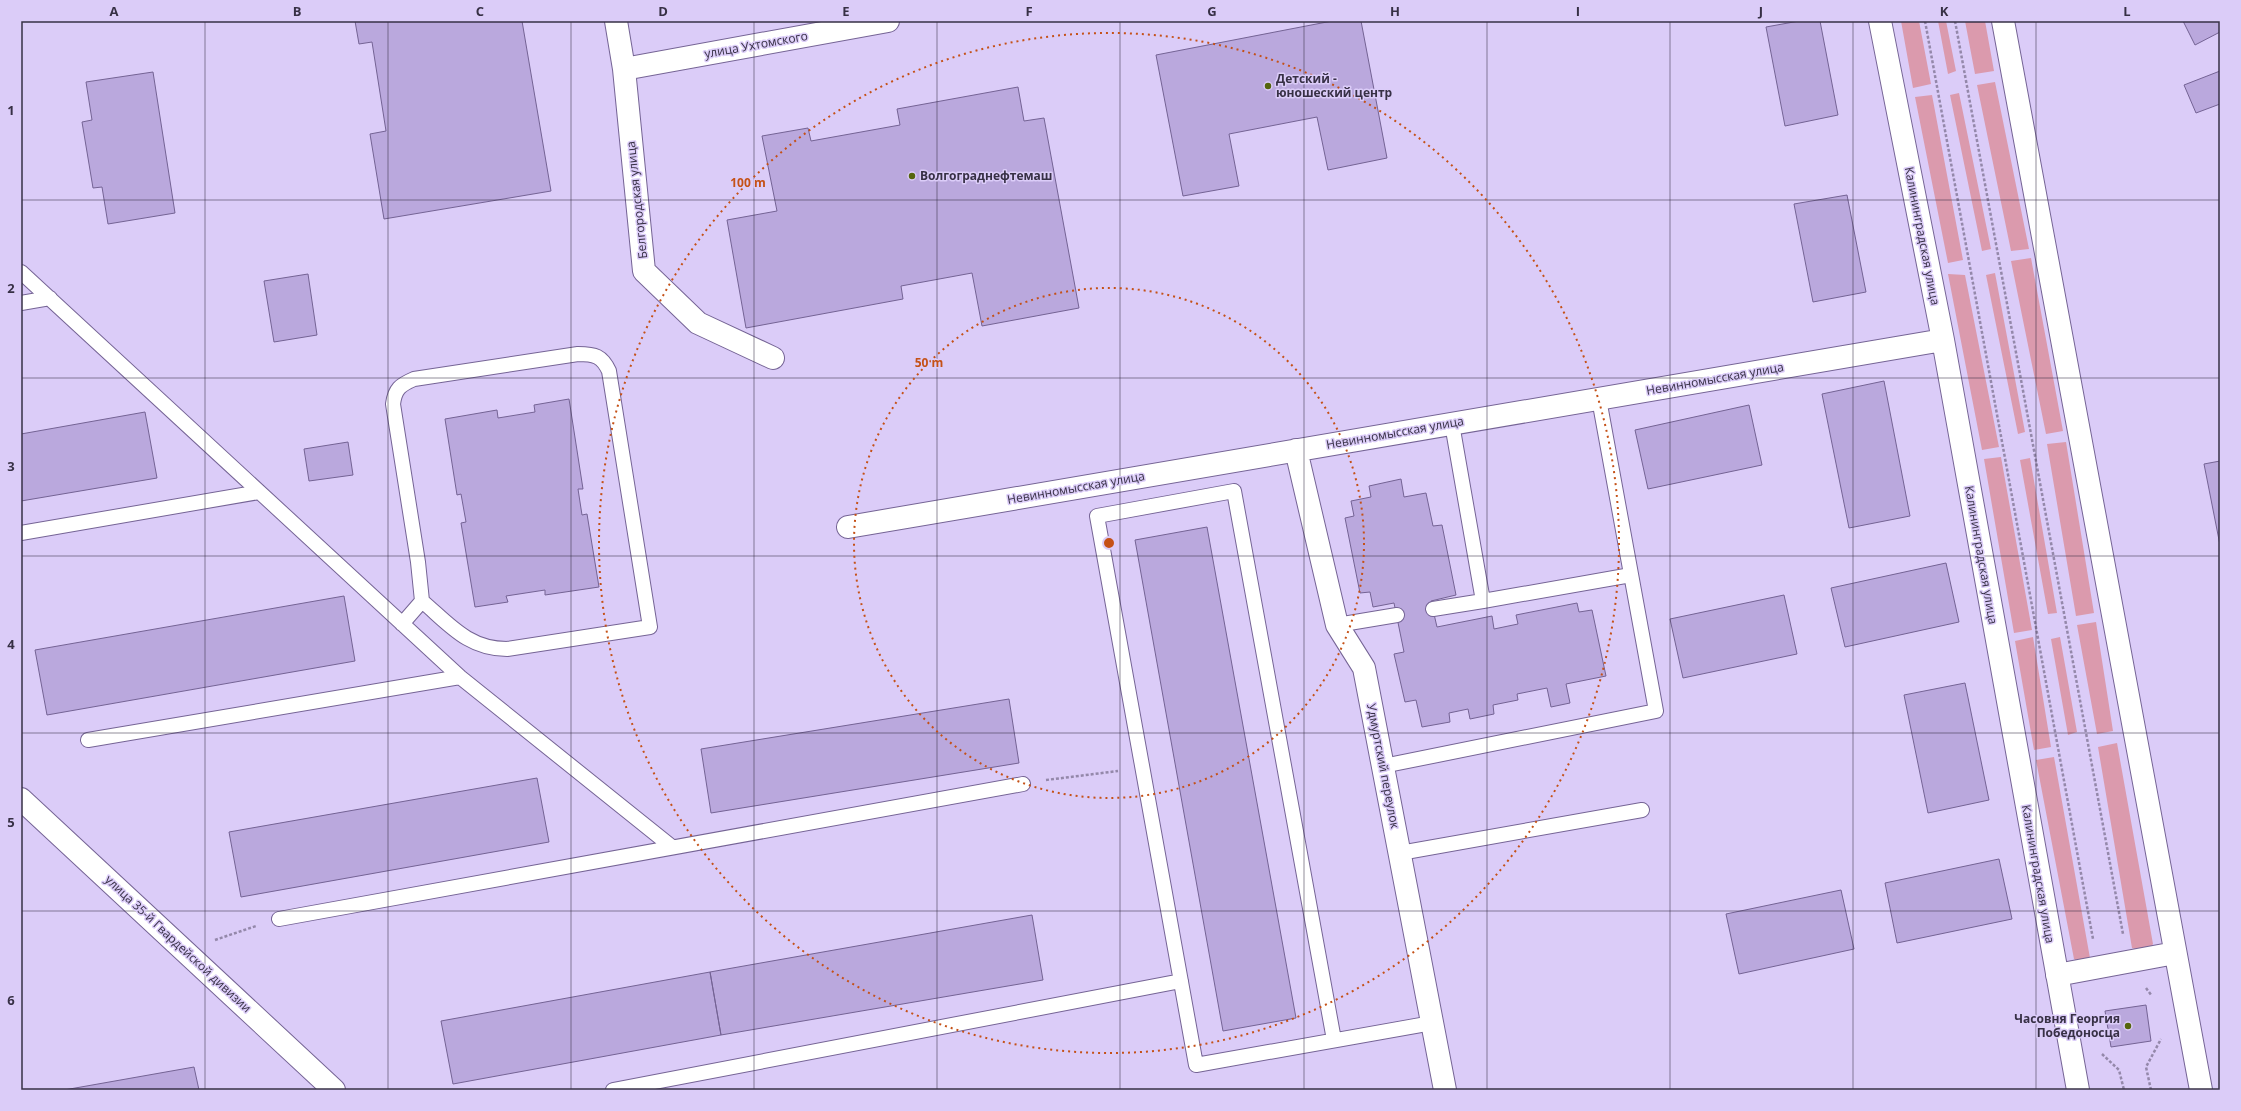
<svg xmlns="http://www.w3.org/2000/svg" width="2241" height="1111" viewBox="0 0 2241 1111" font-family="'Open Sans',sans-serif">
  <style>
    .green { fill: #db9aad }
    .building { fill: #baa8dd; stroke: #746394 }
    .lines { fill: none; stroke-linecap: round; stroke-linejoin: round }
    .service-casing { stroke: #756495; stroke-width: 16 }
    .minor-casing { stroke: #756495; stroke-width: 24 }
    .path { stroke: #9488aa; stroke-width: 2.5; stroke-dasharray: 3 2; stroke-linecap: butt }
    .service { stroke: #fff; stroke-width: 14 }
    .minor { stroke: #fff; stroke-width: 22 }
    .grid { fill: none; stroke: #373045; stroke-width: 1; stroke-opacity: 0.55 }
    .ring { fill: none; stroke: #c55117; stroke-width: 2; stroke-dasharray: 2 4 }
    .poi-dot { fill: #55650d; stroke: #dbccf8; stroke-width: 1.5 }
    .labels { text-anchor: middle; stroke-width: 3; stroke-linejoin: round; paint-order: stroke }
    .street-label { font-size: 12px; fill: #373045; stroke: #dbccf8 }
    .poi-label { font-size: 12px; font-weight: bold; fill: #373045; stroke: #dbccf8; text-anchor: start }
    .centre { fill: #c55117; stroke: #dbccf8; stroke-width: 2 }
    .ring-label { font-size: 12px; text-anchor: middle; font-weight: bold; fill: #c55117; stroke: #dbccf8; stroke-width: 3; stroke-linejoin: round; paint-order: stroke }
    .neatline { fill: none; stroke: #373045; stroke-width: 1.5 }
    .grid-label { font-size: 13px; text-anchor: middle; font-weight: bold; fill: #373045 }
  </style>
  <rect width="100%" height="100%" fill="#dbccf8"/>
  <!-- green -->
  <path class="green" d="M1901,21H1919L1931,84L1913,88Z
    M1938,21H1946L1956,71L1948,74Z
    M1965,21H1985L1994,71L1975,74Z
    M1995,82L2029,249L2011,251L1977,85Z
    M1959,93L1991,249L1982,251L1950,95Z
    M1932,95L1963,260L1948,263L1915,97Z
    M2031,258L2063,431L2046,434L2011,261Z
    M1995,273L2025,432L2018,434L1986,275Z
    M1948,274L1965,275L1999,447L1982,450Z
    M2066,442L2094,613L2076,616L2047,444Z
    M2001,457L2032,630L2014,633L1984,459Z
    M2030,458L2057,613L2048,614L2020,460Z
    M2096,622L2113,731L2097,734L2077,625Z
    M2033,637L2051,747L2034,750L2015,641Z
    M2060,637L2077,732L2068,735L2051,639Z
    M2117,743L2153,944L2147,953L2132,948L2098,747Z
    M2054,757L2090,958L2085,965L2074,959L2036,760Z"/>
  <!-- building -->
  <path class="building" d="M355,21H522L551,191L384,219L370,134L386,131L372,42L359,44Z
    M1332,21H1361L1387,158L1328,170L1317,117L1229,134L1239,186L1183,196L1156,55Z
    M1799,21H1820L1838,115L1785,126L1766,27Z
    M2183,21H2220V32L2195,45Z
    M2220,71V104L2196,113L2184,85Z
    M153,72L175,213L108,224L102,187L93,188L82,122L92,120L86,82Z
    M1018,87L1024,121L1044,118L1079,308L982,326L972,273L901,286L903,299L746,328L727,220L777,211L762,136L808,128L811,141L900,125L897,109Z
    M1847,195L1866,292L1813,302L1794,204Z
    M308,274L317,335L274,342L264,281Z
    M1884,381L1910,516L1849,528L1822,394Z
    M569,399L583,489H578L582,515L587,514L599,587L545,595V590L506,596L508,602L475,607L461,523L466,522L461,494L457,495L445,419L497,410L498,418L535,412L534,405Z
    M1749,405L1762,465L1648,489L1635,430Z
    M145,412L157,478L21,501V434Z
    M348,442L353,475L309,481L304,449Z
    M2220,461V545L2204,464Z
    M1401,479L1404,497L1426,493L1433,526L1442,525L1456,595L1431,601L1437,627L1492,616L1494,629L1518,624L1516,615L1577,603L1579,612L1592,610L1606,676L1566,684L1570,703L1551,707L1547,688L1517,694L1518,700L1493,705L1494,714L1470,719L1468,709L1449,713L1450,722L1422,727L1416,700L1405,702L1394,654L1404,652L1394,603L1373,607L1370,592L1360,593L1345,518L1354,516L1351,501L1371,497L1369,486Z
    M1207,527L1296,1018L1223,1031L1135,540Z
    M1946,563L1959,622L1845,647L1831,588Z
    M1784,595L1797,654L1683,678L1670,619Z
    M344,596L355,661L47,715L35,650Z
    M1965,683L1989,800L1928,813L1904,695Z
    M1009,699L1019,763L711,813L701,749Z
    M537,778L549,842L241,897L229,832Z
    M1999,859L2012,919L1897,943L1885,883Z
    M1841,890L1854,949L1739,974L1726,914Z
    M1032,915L1043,980L721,1035L710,972Z
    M710,972L721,1035L453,1084L441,1021Z
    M2146,1005L2151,1041L2111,1047L2105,1011Z
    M194,1067L199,1090H64Z"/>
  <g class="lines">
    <defs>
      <path id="service" d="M21,272L460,677L672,847
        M21,303L50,298
        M1452,424L1483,601L1631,575
        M21,533L259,492
        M1433,609L1483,601
        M402,624L422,601L418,562L393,404C395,389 400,385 414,379L578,354C595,354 602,356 609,371L650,627L507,649C468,649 449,624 422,601
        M1337,625L1397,615
        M88,740L460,677
        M1383,766L1656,711L1599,399
        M1400,853L1642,810
        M279,919L1023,784
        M1334,1040L1234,491L1097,516L1196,1065L1432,1023
        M613,1090L1181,981"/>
      <path id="minor" d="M616,21L624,69L644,271L698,323L773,358
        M1880,21L1943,340L2078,1090
        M2003,21L2201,1090
        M624,69L888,21
        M1296,450L1337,625L1364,668L1445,1090
        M848,527L1943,340
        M21,799L334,1090
        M2057,975L2175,953"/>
    </defs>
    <!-- service casing -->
    <use href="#service" class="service-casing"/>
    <!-- minor casing -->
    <use href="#minor" class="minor-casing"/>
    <!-- path -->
    <path class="path" d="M1925,21L2093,939
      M1955,21L2123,934
      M1046,780L1118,771
      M215,940L256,926
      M2146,988L2152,996
      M2102,1054L2119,1070L2124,1090
      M2151,1090L2146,1067L2161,1039"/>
    <!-- service -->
    <use href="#service" class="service"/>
    <!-- minor -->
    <use href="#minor" class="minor"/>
  </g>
  <!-- grid -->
  <path class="grid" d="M205,21V1090M388,21V1090M571,21V1090M754,21V1090M937,21V1090M1120,21V1090M1304,21V1090M1487,21V1090M1670,21V1090M1853,21V1090M2036,21V1090M21,200H2220M21,378H2220M21,556H2220M21,733H2220M21,911H2220"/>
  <!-- distance rings -->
  <g class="ring">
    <circle cx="1109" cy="543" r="255"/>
    <circle cx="1109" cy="543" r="510"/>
  </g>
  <!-- markers -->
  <g class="poi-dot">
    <circle cx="1268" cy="86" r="4"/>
    <circle cx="912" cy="176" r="4"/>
    <circle cx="2128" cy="1026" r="4"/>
  </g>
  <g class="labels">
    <!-- street labels -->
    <g class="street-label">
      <text transform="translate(756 45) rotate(-10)" y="4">улица Ухтомского</text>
      <text transform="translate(637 200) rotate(-96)" y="4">Белгородская улица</text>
      <text transform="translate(1922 236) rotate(79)" y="4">Калининградская улица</text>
      <text transform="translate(1715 379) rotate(-10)" y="4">Невинномысская улица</text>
      <text transform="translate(1395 433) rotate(-10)" y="4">Невинномысская улица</text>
      <text transform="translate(1076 488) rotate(-10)" y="4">Невинномысская улица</text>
      <text transform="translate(1981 555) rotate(80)" y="4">Калининградская улица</text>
      <text transform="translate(1383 766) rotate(79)" y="4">Удмуртский переулок</text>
      <text transform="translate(2038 874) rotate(80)" y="4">Калининградская улица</text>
      <text transform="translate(178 944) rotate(43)" y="4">улица 35-й Гвардейской дивизии</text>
    </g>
    <!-- poi labels -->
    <g class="poi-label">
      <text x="1276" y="83">Детский -<tspan x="1276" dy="14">юношеский центр</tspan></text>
      <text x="920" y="180">Волгограднефтемаш</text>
      <text x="2120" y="1023" text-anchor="end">Часовня Георгия<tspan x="2120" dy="14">Победоносца</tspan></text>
    </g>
  </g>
  <circle cx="1109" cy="543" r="6" class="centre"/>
  <g class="ring-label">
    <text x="748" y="187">100 m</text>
    <text x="929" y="367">50 m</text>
  </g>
  <!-- border -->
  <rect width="2241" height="1111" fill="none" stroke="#dbccf8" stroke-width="44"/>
  <rect x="22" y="22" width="2197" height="1067" class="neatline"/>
  <g class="grid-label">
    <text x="114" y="16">A</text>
    <text x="297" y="16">B</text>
    <text x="480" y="16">C</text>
    <text x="663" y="16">D</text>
    <text x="846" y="16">E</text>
    <text x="1029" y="16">F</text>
    <text x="1212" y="16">G</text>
    <text x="1395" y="16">H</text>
    <text x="1578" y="16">I</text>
    <text x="1761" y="16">J</text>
    <text x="1944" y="16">K</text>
    <text x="2127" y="16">L</text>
    <text x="11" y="115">1</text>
    <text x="11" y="293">2</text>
    <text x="11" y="471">3</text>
    <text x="11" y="649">4</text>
    <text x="11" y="827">5</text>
    <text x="11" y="1005">6</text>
  </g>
</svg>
